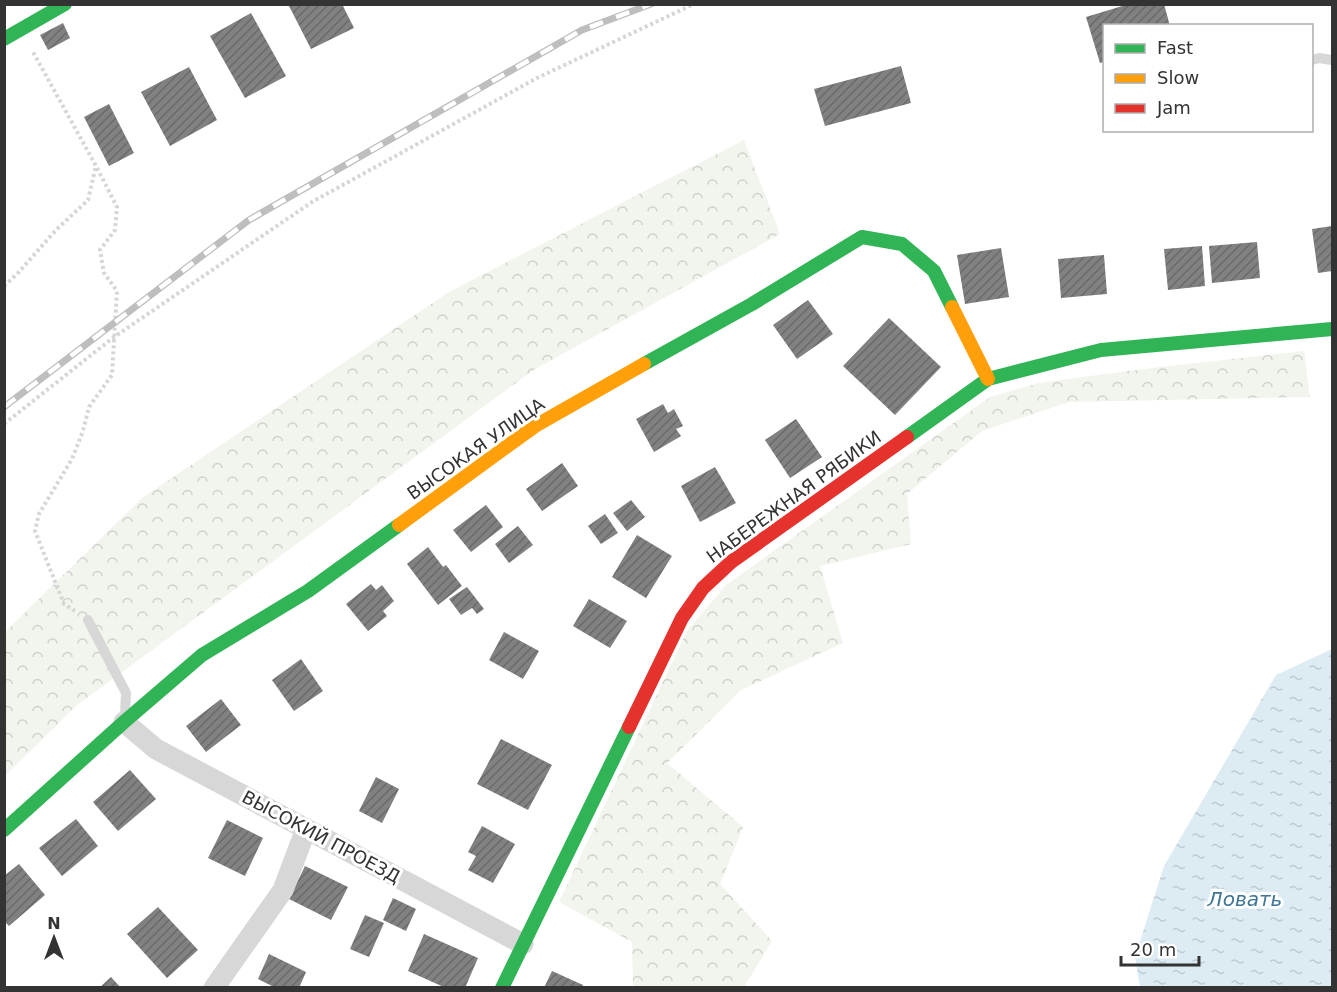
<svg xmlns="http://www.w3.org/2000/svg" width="1337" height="992" viewBox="0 0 1337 992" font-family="'DejaVu Sans',sans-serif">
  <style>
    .forest { fill: url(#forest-crowns) }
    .water { fill: url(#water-ripples) }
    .building { fill: url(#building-hatch) }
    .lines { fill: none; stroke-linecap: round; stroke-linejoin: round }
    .path { stroke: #d6d6d6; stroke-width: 4; stroke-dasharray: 3 3; stroke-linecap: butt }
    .lane { stroke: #d7d7d7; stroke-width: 10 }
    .street { stroke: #d7d7d7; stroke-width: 21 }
    .fast { stroke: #30b455; stroke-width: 14 }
    .slow { stroke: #ff9f0a; stroke-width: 14 }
    .jam { stroke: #e5322d; stroke-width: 14 }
    .rail-casing { stroke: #bebebe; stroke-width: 7 }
    .rail { stroke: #fff; stroke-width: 4.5; stroke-dasharray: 14; stroke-linecap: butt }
    .labels { text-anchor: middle; stroke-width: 6; stroke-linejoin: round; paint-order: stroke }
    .street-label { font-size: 18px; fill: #333; stroke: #fff }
    .water-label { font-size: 20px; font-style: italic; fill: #3f7597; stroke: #fff }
  </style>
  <defs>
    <pattern id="forest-crowns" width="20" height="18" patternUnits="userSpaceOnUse" patternTransform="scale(1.5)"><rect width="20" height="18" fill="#f1f5ed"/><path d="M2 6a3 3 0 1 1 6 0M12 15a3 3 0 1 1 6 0" fill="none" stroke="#cfd2cc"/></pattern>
    <pattern id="water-ripples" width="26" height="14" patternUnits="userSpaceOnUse" patternTransform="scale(1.5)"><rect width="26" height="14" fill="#ddebf3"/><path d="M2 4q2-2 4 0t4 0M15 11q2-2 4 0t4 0" fill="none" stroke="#becad1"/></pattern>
    <pattern id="building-hatch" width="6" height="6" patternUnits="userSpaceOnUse" patternTransform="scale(1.5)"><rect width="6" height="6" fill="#818181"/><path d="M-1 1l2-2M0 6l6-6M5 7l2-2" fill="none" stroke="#6a6a6a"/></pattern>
  </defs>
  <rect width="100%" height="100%" fill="#fff"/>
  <!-- forest -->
  <path class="forest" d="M744,140L780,234L535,369L77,705L5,776V632L142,498L449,292Z
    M1304,351L1310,397L1069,402L982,431L907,494L911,544L820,566L843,643L741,690L667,763L743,827L720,884L772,941L744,987H633L632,942L559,902L687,631L726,585L990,397L1039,383L1135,370Z"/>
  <!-- water -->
  <path class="water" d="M1332,649V987H1140L1135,957L1164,866L1276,675Z"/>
  <!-- building -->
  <path class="building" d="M288,4H342L354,28L311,49Z
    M1129,4H1164L1170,26H1104V62L1100,63L1086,17Z
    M251,13L286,76L245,98L210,36Z
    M63,23L70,38L48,50L40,35Z
    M901,66L911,103L825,126L814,89Z
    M189,67L217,120L170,146L141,92Z
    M109,104L134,153L109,166L84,117Z
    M1332,226V271L1318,273L1312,229Z
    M1257,242L1260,278L1212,283L1209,246Z
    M1202,246L1205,286L1168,290L1164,249Z
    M1001,248L1009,297L965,304L957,255Z
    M1104,255L1107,294L1061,298L1058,259Z
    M808,300L833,334L797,359L773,325Z
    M889,318L941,367L895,415L843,366Z
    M663,404L668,413L674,409L683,426L676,429L681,436L654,452L636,419Z
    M796,419L822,457L790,478L765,440Z
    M562,463L578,486L542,511L526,489Z
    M715,467L736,503L700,522L681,486Z
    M631,500L645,517L627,531L613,513Z
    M486,505L503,527L471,552L453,530Z
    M605,514L618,533L601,544L588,526Z
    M518,526L533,545L509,563L495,544Z
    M637,535L672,556L646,598L612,577Z
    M428,547L443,567L446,565L462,586L438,605L407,564Z
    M371,584L376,590L382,585L394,601L383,611L387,616L368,631L346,604Z
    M467,587L484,609L477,614L472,608L461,615L449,599Z
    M589,599L627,621L610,648L573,626Z
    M504,632L539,651L523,679L489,660Z
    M301,659L323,691L294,711L272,680Z
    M221,699L241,725L206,752L186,726Z
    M501,739L552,765L528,810L477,784Z
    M130,770L156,799L118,831L93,802Z
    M376,777L399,789L382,823L359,811Z
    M76,819L98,846L62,876L39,848Z
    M227,820L263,838L245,876L208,858Z
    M482,826L515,844L493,883L468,870L476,856L468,852Z
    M19,864L45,895L9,926L4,921V876Z
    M305,866L348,887L331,920L289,899Z
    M393,898L416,909L406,931L383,920Z
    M158,907L198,950L167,978L127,934Z
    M365,915L384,923L369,957L350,949Z
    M424,934L478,958L465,988H446L408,971Z
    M269,954L306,972L299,988H276L258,979Z
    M552,971L583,985L582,988H544Z
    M111,977L121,988H99Z"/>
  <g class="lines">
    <!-- path -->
    <path class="path" d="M4,286L18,273L56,230L88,200L96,166L33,52
      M4,424L114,337L312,202L537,78L694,4
      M75,611L64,604L35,531L39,514L72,459L83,431L89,407L112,375L117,291L104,273L100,250L115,230L117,207L96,166"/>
    <!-- lane -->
    <path class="lane" d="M1312,60L1319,58L1332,60
      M88,620L126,693L125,716"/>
    <!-- street -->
    <path class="street" d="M124,722L156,749L523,944
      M214,988L283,890L306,829"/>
    <!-- fast -->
    <path class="fast" d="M4,39L65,4
      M644,364L752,304L862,237L902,244L934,271L952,307
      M907,437L988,379L1101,350L1332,329
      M4,830L124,722L202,655L308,591L399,525
      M502,988L629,727"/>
    <!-- slow -->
    <path class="slow" d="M952,307L988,379
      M399,525L535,426L644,364"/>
    <!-- jam -->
    <path class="jam" d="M629,727L682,618L703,588L731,562L907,437"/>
    <defs>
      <path id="rail" d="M4,407L249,220L582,30L651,4"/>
    </defs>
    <!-- rail casing -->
    <use href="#rail" class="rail-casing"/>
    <!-- rail -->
    <use href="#rail" class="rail"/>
  </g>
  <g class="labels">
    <!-- street labels -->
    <g class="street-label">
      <text transform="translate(476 449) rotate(-35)" y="6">ВЫСОКАЯ УЛИЦА</text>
      <text transform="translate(794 497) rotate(-36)" y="6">НАБЕРЕЖНАЯ РЯБИКИ</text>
      <text transform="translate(321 837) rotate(28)" y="6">ВЫСОКИЙ ПРОЕЗД</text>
    </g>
    <!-- water labels -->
    <g class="water-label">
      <text x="1245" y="906">Ловать</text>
    </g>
  </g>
  <!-- border -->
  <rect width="1337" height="992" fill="none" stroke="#333333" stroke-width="12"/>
  <!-- legend -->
  <rect x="1103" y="24" width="210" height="108" fill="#ffffff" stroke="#adadad" stroke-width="1.5"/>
  <rect x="1115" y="44" width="30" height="9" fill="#30b455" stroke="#adadad" stroke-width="1.5"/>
  <text x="1157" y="54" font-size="18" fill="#333333">Fast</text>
  <rect x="1115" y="74" width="30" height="9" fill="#ff9f0a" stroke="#adadad" stroke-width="1.5"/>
  <text x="1157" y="84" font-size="18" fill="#333333">Slow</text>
  <rect x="1115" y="104" width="30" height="9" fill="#e5322d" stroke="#adadad" stroke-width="1.5"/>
  <text x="1157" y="114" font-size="18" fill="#333333">Jam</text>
  <!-- north arrow -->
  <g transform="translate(54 938)" stroke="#ffffff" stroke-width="4.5" paint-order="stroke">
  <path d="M0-4.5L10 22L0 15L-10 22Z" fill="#333333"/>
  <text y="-9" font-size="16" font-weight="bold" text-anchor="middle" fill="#333333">N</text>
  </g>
  <!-- scale -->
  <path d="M1121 956v9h78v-9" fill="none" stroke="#333333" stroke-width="3"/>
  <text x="1130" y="956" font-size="18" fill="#333333" stroke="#ffffff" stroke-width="4.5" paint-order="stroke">20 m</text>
</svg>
